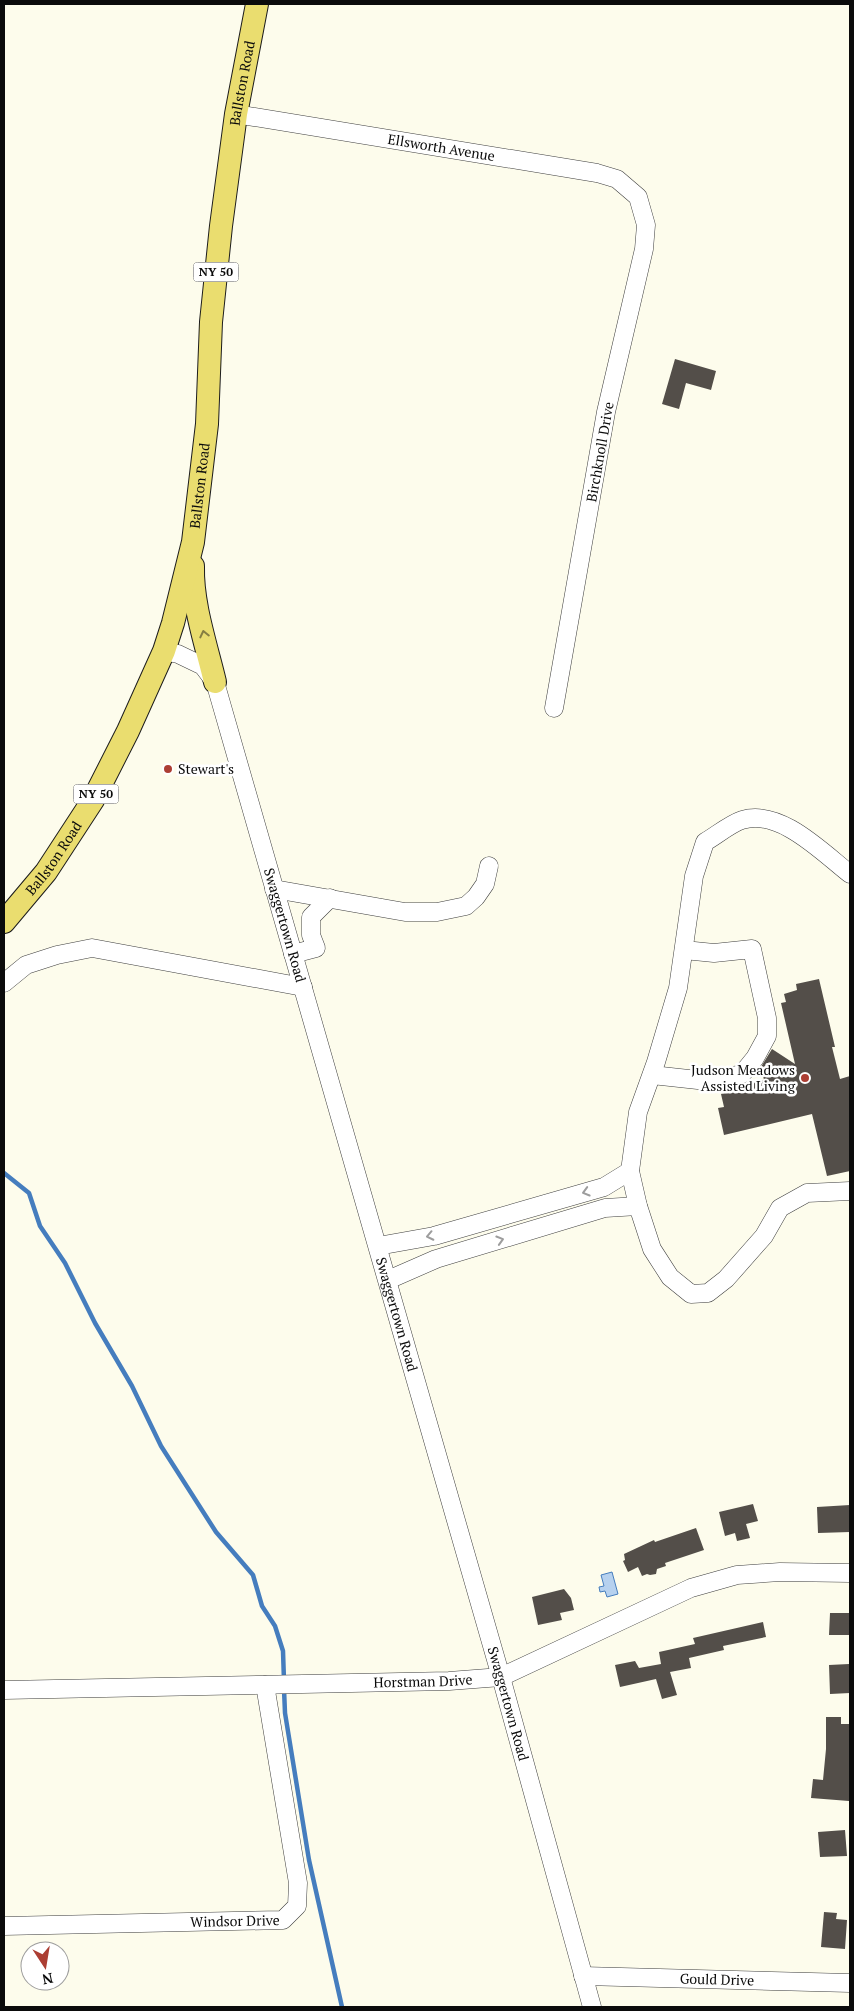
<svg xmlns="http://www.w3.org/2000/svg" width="854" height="2011" viewBox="0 0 854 2011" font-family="'PT Serif',serif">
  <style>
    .water { fill: #b6d1ef; stroke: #457dbe }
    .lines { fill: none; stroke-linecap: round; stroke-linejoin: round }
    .stream { stroke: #457dbe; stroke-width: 4.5 }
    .building { fill: #534e49 }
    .minor-casing { stroke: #3e3e3e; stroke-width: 19 }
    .major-casing { stroke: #1c1c1c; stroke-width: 24 }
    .minor { stroke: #fff; stroke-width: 18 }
    .major { stroke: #eadd6f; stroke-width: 22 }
    .oneway { stroke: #867e42 }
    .oneway2 { stroke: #9d9d9d }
    .poi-dot { fill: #ac3e33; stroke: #fff; stroke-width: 2 }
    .labels { text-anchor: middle; stroke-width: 5; stroke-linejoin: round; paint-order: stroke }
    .shield { fill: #fff; stroke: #545454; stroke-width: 1 }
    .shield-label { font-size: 12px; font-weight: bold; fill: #0b0b0b }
    .street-label { font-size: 14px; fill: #0b0b0b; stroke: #fff }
    .poi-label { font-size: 14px; fill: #0b0b0b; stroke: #fff; text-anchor: start }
  </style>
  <rect width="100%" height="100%" fill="#fdfcec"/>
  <!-- water -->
  <path class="water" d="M612,1572L618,1594L607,1597L605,1591L600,1592L599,1587L604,1586L601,1575Z"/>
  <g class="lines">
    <!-- stream -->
    <path class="stream" d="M4,1173L29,1193L40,1226L65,1263L95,1323L132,1386L161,1446L216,1532L253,1575L262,1606L275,1626L283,1651L284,1681
      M284,1689L285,1713L309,1860L342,2007"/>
  </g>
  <!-- building -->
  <path class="building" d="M675,359L716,371L711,390L686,383L679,409L662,404Z
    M819,979L835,1047H832L840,1079L850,1076V1171L827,1176L812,1114L724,1135L718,1108L724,1107L721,1094L728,1092V1088L764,1080L761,1067L772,1049L795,1064L781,1003L786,1002L784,994L797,990L796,984Z
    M753,1504L758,1521L746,1524L750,1538L737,1541L735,1533L725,1536L719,1512Z
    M850,1505V1532L818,1533L817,1507Z
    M696,1528L704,1550L665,1563L666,1566L657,1569L656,1574L650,1575L647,1574L642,1576L638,1567L628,1572L623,1561L625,1560L624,1554L654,1540L655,1542Z
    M564,1589L571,1598L574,1610L560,1613L562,1620L538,1625L532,1597Z
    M830,1613H850V1635H829Z
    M763,1622L766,1637L723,1646L724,1650L689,1658L691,1668L670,1672L677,1695L662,1699L656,1679L620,1687L615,1665L635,1661L639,1668L661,1664L659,1652L695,1644L693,1638Z
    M849,1664L850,1693L830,1694L829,1665Z
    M826,1717H841V1724H850L849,1801L811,1798L813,1779L823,1780L826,1749Z
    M845,1830L847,1856L820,1857L818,1832Z
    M824,1912L837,1913L836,1919L847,1920L845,1949L821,1947Z"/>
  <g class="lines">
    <defs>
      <g id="minor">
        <path id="s1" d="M236,114L597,173L617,179L638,197L646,225L644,249L606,412L554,708"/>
        <path id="s2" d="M164,651L178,654L203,666L215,682L501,1677L592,2007"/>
        <path d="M850,874C823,853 780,808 742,820C730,824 717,835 705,842L694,876L678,988L656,1062L638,1112L630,1171L638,1206L652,1249L670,1277L691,1294L708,1293L726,1279L764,1236L780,1208L807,1193L850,1191"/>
        <path d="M274,889L405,912H437L466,906L476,897L485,884L489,866"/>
        <path d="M293,954L316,948L311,935V917L330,898"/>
        <path d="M4,983L26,965L57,955L92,948L303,987"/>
        <path d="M652,1075L707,1081L742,1074L755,1058L767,1036V1018L752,949L714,953L684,950"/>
        <path d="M378,1246L434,1236L604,1187L630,1171"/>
        <path d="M388,1280L436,1259L605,1208L638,1206"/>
        <path id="s3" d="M4,1690L449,1681L501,1677L691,1588L737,1575L780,1572L850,1573"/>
        <path id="s4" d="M4,1926L283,1920L297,1906L298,1883L265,1685"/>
        <path id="s5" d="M583,1976L850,1983"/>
      </g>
      <g id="major">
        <path d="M193,566C192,604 206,644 215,682"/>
        <path id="s6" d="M4,922L46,872L93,800L128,731L164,651L173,623L193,542L207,424L211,322L221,226L236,114L257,4"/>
      </g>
    </defs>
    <!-- minor casing -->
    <use href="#minor" class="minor-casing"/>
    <!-- major casing -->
    <use href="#major" class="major-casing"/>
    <!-- minor -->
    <use href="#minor" class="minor"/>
    <!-- major -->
    <use href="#major" class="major"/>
  </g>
  <!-- one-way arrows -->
  <defs><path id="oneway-chevron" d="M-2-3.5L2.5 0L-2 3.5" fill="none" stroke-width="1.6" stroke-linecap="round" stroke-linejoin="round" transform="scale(1.25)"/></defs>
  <use class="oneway" href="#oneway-chevron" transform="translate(204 634) rotate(-103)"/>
  <g class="oneway2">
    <use href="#oneway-chevron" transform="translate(586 1192) rotate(164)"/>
    <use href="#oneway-chevron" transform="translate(430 1236) rotate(168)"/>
    <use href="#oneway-chevron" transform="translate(500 1240) rotate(-17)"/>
  </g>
  <!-- markers -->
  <g class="poi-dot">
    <circle cx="168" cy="769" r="5"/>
    <circle cx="805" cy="1078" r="5"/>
  </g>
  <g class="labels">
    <!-- shield labels -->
    <g class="shield">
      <rect x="193.5" y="262.5" width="45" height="19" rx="4"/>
      <rect x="73.5" y="784.5" width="45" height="19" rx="4"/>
    </g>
    <g class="shield-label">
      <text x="216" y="276">NY 50</text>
      <text x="96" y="798">NY 50</text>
    </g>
    <!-- street labels -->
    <g class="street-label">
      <text dy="5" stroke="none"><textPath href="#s6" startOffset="891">Ballston Road</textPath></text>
      <text dy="5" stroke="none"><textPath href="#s1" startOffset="208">Ellsworth Avenue</textPath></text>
      <text transform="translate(600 452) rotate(-80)" y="5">Birchknoll Drive</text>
      <text dy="5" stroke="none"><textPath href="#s6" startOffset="486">Ballston Road</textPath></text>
      <text dy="5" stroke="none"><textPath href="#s6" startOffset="81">Ballston Road</textPath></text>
      <text dy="5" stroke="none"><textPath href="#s2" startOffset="315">Swaggertown Road</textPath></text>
      <text dy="5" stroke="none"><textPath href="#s2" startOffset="720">Swaggertown Road</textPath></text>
      <text dy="5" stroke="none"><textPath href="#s3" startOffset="419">Horstman Drive</textPath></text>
      <text dy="5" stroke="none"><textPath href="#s2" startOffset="1125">Swaggertown Road</textPath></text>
      <text dy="5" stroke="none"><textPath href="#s4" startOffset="231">Windsor Drive</textPath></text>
      <text dy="5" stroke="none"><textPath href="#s5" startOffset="134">Gould Drive</textPath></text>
    </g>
    <!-- poi labels -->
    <g class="poi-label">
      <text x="178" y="774">Stewart's</text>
      <text x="795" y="1075" text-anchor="end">Judson Meadows<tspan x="795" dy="16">Assisted Living</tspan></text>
    </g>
  </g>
  <!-- border -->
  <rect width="854" height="2011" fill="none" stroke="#0b0b0b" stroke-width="10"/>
  <!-- north arrow -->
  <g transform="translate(45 1966) rotate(168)"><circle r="24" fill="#ffffff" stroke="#9d9d9d"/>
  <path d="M0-4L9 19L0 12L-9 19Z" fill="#ac3e33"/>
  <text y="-8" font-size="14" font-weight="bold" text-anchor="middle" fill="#0b0b0b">N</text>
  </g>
</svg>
